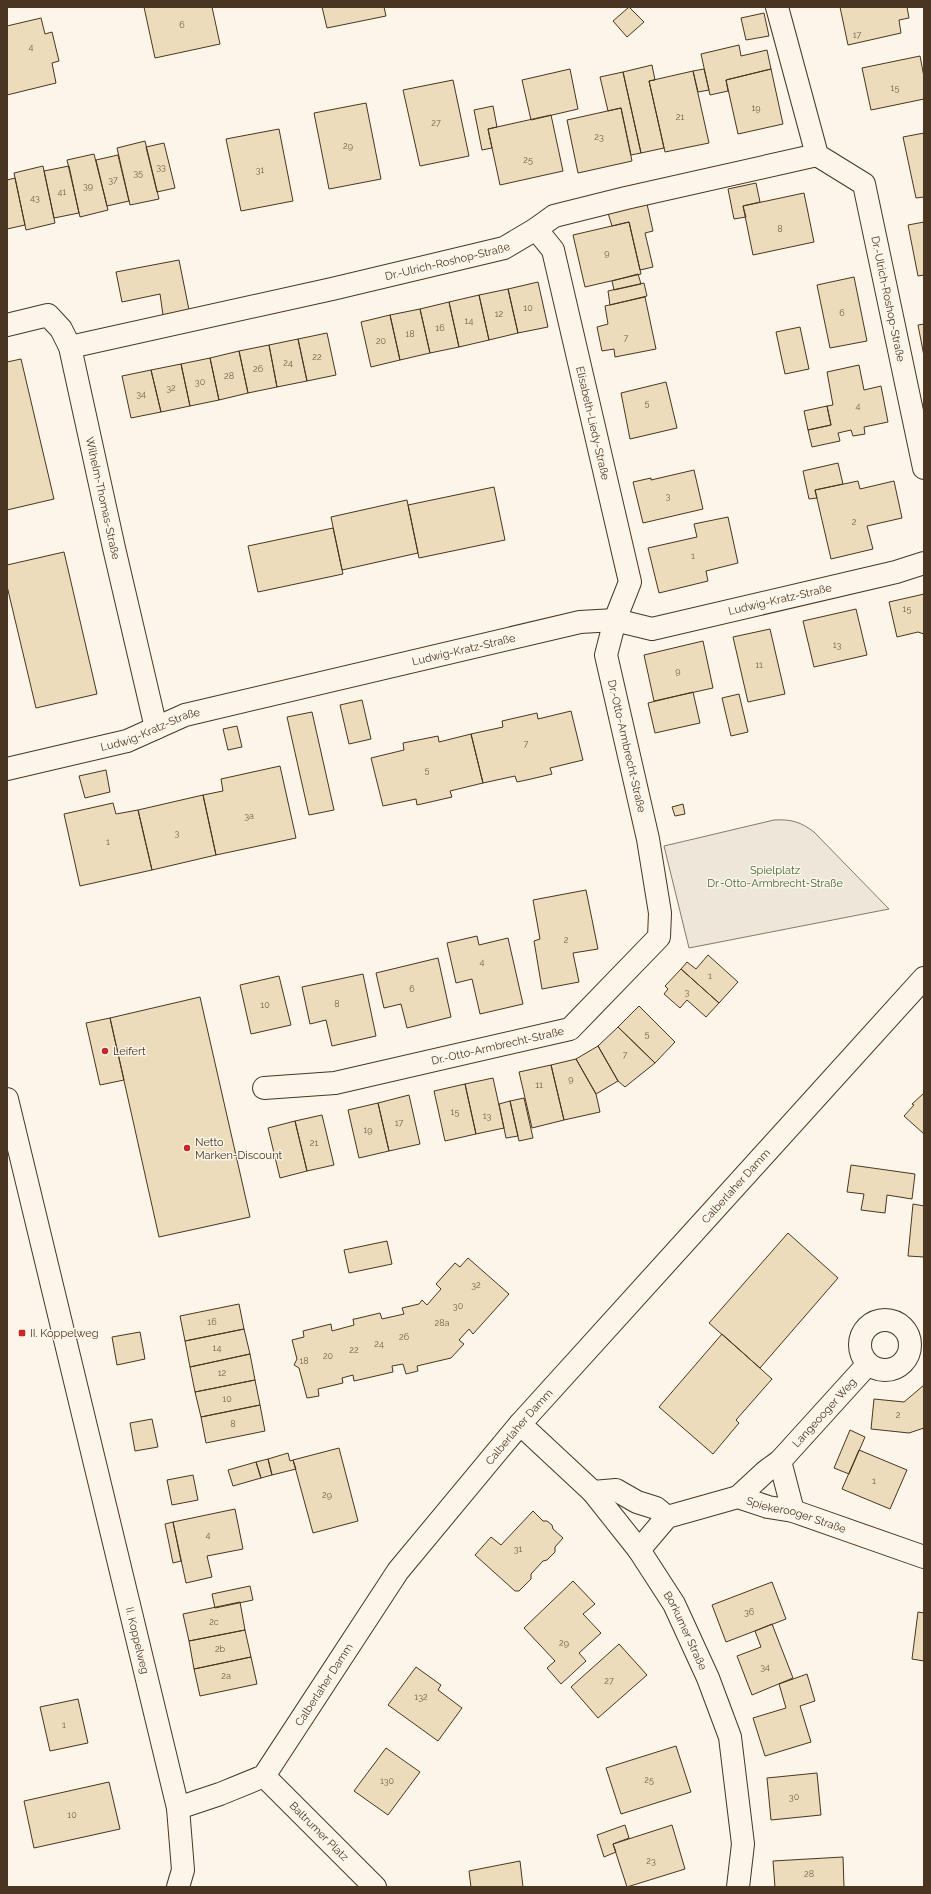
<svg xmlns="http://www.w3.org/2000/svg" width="931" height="1894" viewBox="0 0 931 1894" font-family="Raleway,sans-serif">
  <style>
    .green { fill: #ede6d9; stroke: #887966 }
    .building { fill: #ecdcbc; stroke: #4a3520 }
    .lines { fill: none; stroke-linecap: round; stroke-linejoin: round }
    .minor-casing { stroke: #4a3520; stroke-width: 24 }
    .minor { stroke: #fbf6e9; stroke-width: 22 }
    .poi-dot { fill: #c62828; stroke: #fbf6e9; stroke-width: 1.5 }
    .labels { text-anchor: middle; stroke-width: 3; stroke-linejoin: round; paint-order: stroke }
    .number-label { font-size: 9px; fill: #725f47 }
    .street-label { font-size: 11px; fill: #4a3520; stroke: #fbf6e9 }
    .park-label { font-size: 11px; fill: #436837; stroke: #fbf6e9 }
    .poi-label { font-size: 11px; fill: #4a3520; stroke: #fbf6e9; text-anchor: start }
  </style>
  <rect width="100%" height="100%" fill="#fbf6e9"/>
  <!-- green -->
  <path class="green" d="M774,820C791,819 801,822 814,832L889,909L689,948L664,846Z"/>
  <!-- building -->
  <path class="building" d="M144,7H212L220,44L155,58Z
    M322,7H384L386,16L327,28Z
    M629,7L644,22L627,37L613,21Z
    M840,7H907L909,18L899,20L901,33L848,45Z
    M764,13L769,36L746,40L741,18Z
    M41,18L45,34L52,32L59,61L52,63L56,83L7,95V26Z
    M739,45L741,56L767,50L771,69L726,80L728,91L710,95L701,54Z
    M920,56L924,77V99L871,110L862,68Z
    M652,65L655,80L649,81L664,148L641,153L623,72Z
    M570,69L578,109L531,120L522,80Z
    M704,69L709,90L698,92L693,71Z
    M771,69L783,124L738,134L726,80Z
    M693,71L709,143L665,152L649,81Z
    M623,72L641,153L631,155L621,108L608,111L600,77Z
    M453,80L469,156L420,166L403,90Z
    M366,103L381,179L329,189L314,113Z
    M493,106L497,127L488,129L492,148L482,150L474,110Z
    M621,108L632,161L578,173L567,120Z
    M551,115L563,171L500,185L488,129Z
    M279,129L293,201L241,211L226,139Z
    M924,133V197L916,198L903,137Z
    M145,141L159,199L130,205L117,148Z
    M164,143L175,188L157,192L146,147Z
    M94,154L108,210L80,217L67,160Z
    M118,155L129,201L107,206L96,160Z
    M43,166L55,223L26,230L14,173Z
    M69,166L79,213L54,218L44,171Z
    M15,178L25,225L7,229V180Z
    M756,183L760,202L743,206L746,217L734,219L728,189Z
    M804,193L814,242L753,255L743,206Z
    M647,204L653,231L645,233L653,267L640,270L629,222L612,226L608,213Z
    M629,222L641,274L585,287L573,235Z
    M924,222V275L918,276L908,225Z
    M179,260L189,310L163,315L160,294L122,302L116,272Z
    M638,274L641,284L614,290L612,281Z
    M854,277L867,341L830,348L817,285Z
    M538,282L548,327L518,333L508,289Z
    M644,283L647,296L610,305L608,291Z
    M508,289L518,333L489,340L479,295Z
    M479,295L489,340L459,347L449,302Z
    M645,297L656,349L615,357L614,349L602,351L597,327L608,324L605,306Z
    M449,302L459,347L430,353L420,309Z
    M420,309L430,353L400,360L390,315Z
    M390,315L400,360L371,367L361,322Z
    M924,324V356L918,325Z
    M800,327L809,369L785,374L776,332Z
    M327,333L336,375L307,381L298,339Z
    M298,339L307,381L277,387L269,345Z
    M269,345L277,387L248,393L239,351Z
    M239,351L248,393L219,400L210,358Z
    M210,358L219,400L190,406L181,364Z
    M21,359L54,499L7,510V362Z
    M181,364L190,406L161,412L151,370Z
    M859,365L864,390L881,386L888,422L864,427L865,434L853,436L851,430L838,433L840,441L812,447L808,430L831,425L827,406L833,405L827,372Z
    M151,370L161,412L131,418L122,376Z
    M666,382L677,428L630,439L621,393Z
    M827,406L831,425L808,430L804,411Z
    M838,463L843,484L815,490L817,498L809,499L803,471Z
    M694,470L703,509L643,523L633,482L651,478V480Z
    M858,481L860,489L894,481L902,518L867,526L873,549L831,559L815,490Z
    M494,487L505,540L419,558L408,505Z
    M407,500L418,553L342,570L331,517Z
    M728,517L738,563L706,571L708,581L659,593L648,548L697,537L694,524Z
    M333,528L343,574L258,592L248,546Z
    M64,552L97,694L36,708L7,586V565Z
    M924,594V634L918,632L897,637L889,602Z
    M856,609L867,655L814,667L803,621Z
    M770,629L785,694L748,702L733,637Z
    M703,641L713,688L654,701L644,655Z
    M693,692L700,723L655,733L648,703Z
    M739,694L748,732L731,736L722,698Z
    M362,700L371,739L349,744L340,705Z
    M571,711L583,760L550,768L552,774L531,779L517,782L515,776L483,783L471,734L503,727L502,721L537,713L538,719Z
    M312,712L334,810L309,815L287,717Z
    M237,726L242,747L228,750L223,729Z
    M471,734L483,783L450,791L452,797L417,805L416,799L383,806L371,758L404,750L403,743L438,736L439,742Z
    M280,766L296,838L216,855L203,795L223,791L221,779Z
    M106,770L110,792L85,798L79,776Z
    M203,795L216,855L152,870L138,810Z
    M113,803L116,814L138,810L152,870L80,886L64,814Z
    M683,804L685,814L675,816L672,807Z
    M586,890L598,949L573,953L579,982L542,989L534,941L540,939L533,900Z
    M477,936L479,945L508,938L523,1004L480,1014L472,979L456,983L447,943Z
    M708,955L738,982L719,1003L681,969L687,962L696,969Z
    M438,958L451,1017L407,1028L401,1004L384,1008L376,973Z
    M681,969L719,1003L706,1017L687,1000L680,1008L664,994L668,989L665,986Z
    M363,974L376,1036L332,1046L326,1020L310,1024L302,987Z
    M279,976L291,1025L251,1034L240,985Z
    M200,997L250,1217L159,1237L110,1018Z
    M639,1006L675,1042L655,1063L618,1027Z
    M110,1018L124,1080L100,1085L86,1023Z
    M618,1027L655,1063L625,1087L618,1081L598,1046Z
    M598,1046L618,1081L596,1094L576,1059Z
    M576,1059L596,1094L600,1112L564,1120L551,1065Z
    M551,1065L564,1120L532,1128L519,1072Z
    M493,1078L504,1128L476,1134L465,1084Z
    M465,1084L476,1134L445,1141L434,1091Z
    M924,1093V1134L904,1116L914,1105L912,1104Z
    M409,1095L420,1144L389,1151L378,1103Z
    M524,1098L533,1138L519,1141L510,1101Z
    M510,1101L518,1136L506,1138L499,1104Z
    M378,1103L389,1151L359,1158L348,1110Z
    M322,1115L334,1165L307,1171L295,1121Z
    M295,1121L307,1171L280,1178L268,1128Z
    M851,1165L915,1174L912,1199L887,1195L885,1213L861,1210L864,1194L847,1192Z
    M913,1204L924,1206V1257L908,1256Z
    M788,1233L838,1278L760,1368L709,1323Z
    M387,1241L392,1264L349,1273L344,1250Z
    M468,1258L509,1294L473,1334L469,1329L459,1340L464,1344L451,1358L417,1366L418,1371L406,1374L403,1364L392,1366L393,1372L354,1381L353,1375L342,1378L343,1383L318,1389L319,1396L307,1398L299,1368L294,1365L297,1359L292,1340L304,1337L303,1331L331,1324L332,1331L354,1325L353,1319H355L380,1313L382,1319L404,1314L402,1308L419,1304L422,1300L427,1305L441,1289L436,1284L455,1263L460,1267Z
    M239,1304L244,1329L185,1341L180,1316Z
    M244,1329L250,1354L190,1367L185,1341Z
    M140,1332L145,1359L117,1365L112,1337Z
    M722,1334L772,1379L736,1420L739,1423L713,1454L659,1407Z
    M250,1354L255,1380L195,1392L190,1367Z
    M255,1380L260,1405L201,1417L195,1392Z
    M924,1385V1428L909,1433L871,1429L874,1399L904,1402Z
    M260,1405L265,1431L206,1443L201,1417Z
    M152,1419L158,1447L135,1451L130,1423Z
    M850,1430L865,1437L849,1474L834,1468Z
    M339,1448L358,1521L313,1533L293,1460Z
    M859,1450L907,1470L890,1509L842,1489Z
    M288,1453L290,1461L293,1460L296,1469L272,1475L268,1459Z
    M268,1459L272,1475L261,1478L256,1462Z
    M256,1462L261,1478L233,1486L228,1470Z
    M193,1475L198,1500L172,1505L167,1480Z
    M235,1509L243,1549L207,1556L212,1577L186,1583L173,1522Z
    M533,1511L543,1521H547L552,1525L553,1529L563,1538L555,1547V1552L547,1560L543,1561L531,1574V1579L519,1591H515L475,1555L491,1537L501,1545Z
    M173,1522L181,1561L173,1563L165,1524Z
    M573,1581L595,1604L583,1614L601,1633L579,1653L586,1661L561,1684L547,1668L555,1661L524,1628Z
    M772,1582L786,1619L726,1642L712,1605Z
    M250,1586L253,1600L215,1608L212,1594Z
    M240,1602L245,1630L189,1641L183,1614Z
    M918,1612L924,1613V1661L912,1659Z
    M772,1624L793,1678L752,1695L737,1656L761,1647L755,1631Z
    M245,1630L251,1657L194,1669L189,1641Z
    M619,1644L647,1675L598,1718L571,1687Z
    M251,1657L257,1684L200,1696L194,1669Z
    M416,1667L441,1685L438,1690L462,1708L438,1741L388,1705Z
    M807,1674L815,1701L800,1706L811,1742L765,1756L753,1718L786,1708L779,1684Z
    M78,1699L88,1743L50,1751L40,1707Z
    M676,1746L691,1792L621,1814L606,1768Z
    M386,1748L420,1772L388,1815L354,1791Z
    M817,1773L821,1815L771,1820L767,1778Z
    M109,1782L120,1829L34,1848L24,1801Z
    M625,1825L629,1838L613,1844L616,1852L604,1857L597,1835Z
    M672,1825L685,1869L627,1887L613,1844Z
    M843,1857L844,1887H775L773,1861Z
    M520,1861L523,1887H471L469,1871Z"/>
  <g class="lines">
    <defs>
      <g id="minor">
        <path id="s1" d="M777,7L817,155L864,184L924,468"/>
        <path id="s2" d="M7,325L48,315L61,329L70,347L114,548L156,728"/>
        <path id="s3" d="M70,347L332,289L504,248L536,229L554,216L626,198L817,155"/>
        <path id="s4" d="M7,769L127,741L185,715L580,622L615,620L652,629L896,572L924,563"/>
        <path id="s5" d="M264,1088L335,1083L570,1029L659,937L660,913L648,839L606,655L615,620L630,582L553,250L536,229"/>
        <path id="s6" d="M7,1099L178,1808L183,1870L178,1887"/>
        <circle cx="885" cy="1345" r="25"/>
        <path id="s7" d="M520,1424L593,1492L639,1550L674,1604L708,1678L730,1737L743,1844L738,1887"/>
        <path d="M780,1461L793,1511"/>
        <path d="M593,1492L616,1490L637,1502L656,1508L667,1517"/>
        <path id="s8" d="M738,1497L765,1472L780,1461L868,1364"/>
        <path id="s9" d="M639,1550L667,1517L738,1497L768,1507L793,1511L924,1557"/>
        <path id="s10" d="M264,1776L375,1887"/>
        <path id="s11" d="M178,1808L220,1794L264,1776L398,1571L520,1424L924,978"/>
      </g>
    </defs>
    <!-- minor casing -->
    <use href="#minor" class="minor-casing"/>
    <!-- minor -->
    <use href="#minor" class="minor"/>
  </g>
  <!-- markers -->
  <g class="poi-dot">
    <circle cx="105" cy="1051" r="4"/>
    <circle cx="187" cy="1148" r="4"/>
    <rect x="18" y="1329" width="8" height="8" rx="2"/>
  </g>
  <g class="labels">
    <!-- number labels -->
    <g class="number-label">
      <text x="182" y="28">6</text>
      <text x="857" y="38">17</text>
      <text x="31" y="50">4</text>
      <text x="895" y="91">15</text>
      <text x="756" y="111">19</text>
      <text x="680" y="120">21</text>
      <text x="436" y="126">27</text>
      <text x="599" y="140">23</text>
      <text x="348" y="149">29</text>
      <text x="528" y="163">25</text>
      <text x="161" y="170">33</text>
      <text x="260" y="173">31</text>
      <text x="138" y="176">35</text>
      <text x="113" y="183">37</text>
      <text x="88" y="189">39</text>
      <text x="62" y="195">41</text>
      <text x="35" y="201">43</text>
      <text x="780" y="232">8</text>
      <text x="607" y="256">9</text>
      <text x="528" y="311">10</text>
      <text x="842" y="316">6</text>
      <text x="499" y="317">12</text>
      <text x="469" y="324">14</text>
      <text x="440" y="331">16</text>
      <text x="410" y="337">18</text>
      <text x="626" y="341">7</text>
      <text x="381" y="344">20</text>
      <text x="317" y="360">22</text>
      <text x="288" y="366">24</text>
      <text x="258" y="372">26</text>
      <text x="229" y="379">28</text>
      <text x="200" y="385">30</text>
      <text x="171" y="391">32</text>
      <text x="141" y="397">34</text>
      <text x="647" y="406">5</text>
      <text x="858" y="409">4</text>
      <text x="668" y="499">3</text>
      <text x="854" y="525">2</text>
      <text x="693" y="559">1</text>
      <text x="907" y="612">15</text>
      <text x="837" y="648">13</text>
      <text x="759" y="668">11</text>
      <text x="678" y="674">9</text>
      <text x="526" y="747">7</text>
      <text x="427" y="773">5</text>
      <text x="249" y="819">3a</text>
      <text x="177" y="836">3</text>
      <text x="108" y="845">1</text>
      <text x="566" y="943">2</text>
      <text x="482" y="965">4</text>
      <text x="710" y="979">1</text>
      <text x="412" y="992">6</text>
      <text x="687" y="995">3</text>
      <text x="337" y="1007">8</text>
      <text x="265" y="1008">10</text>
      <text x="647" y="1037">5</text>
      <text x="625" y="1058">7</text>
      <text x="571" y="1082">9</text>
      <text x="539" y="1088">11</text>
      <text x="455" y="1115">15</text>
      <text x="487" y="1119">13</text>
      <text x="399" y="1126">17</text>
      <text x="368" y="1133">19</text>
      <text x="314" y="1146">21</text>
      <text x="476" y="1288">32</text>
      <text x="458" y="1309">30</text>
      <text x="212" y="1325">16</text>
      <text x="442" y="1326">28a</text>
      <text x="404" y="1340">26</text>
      <text x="379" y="1347">24</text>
      <text x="217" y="1351">14</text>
      <text x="354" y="1353">22</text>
      <text x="328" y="1359">20</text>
      <text x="304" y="1364">18</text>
      <text x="222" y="1376">12</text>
      <text x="227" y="1402">10</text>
      <text x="898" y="1418">2</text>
      <text x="233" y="1427">8</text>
      <text x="874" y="1484">1</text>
      <text x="327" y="1498">29</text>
      <text x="208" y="1538">4</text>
      <text x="518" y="1552">31</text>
      <text x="749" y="1615">36</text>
      <text x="214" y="1625">2c</text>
      <text x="564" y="1646">29</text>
      <text x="220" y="1652">2b</text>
      <text x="765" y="1670">34</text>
      <text x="226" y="1679">2a</text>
      <text x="609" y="1684">27</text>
      <text x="421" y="1700">132</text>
      <text x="64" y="1728">1</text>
      <text x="649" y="1783">25</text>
      <text x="387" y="1784">130</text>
      <text x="794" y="1800">30</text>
      <text x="72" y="1818">10</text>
      <text x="651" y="1864">23</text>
      <text x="809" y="1877">28</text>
    </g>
    <!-- street labels -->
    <g class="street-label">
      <text dy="4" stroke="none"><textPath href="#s3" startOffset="387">Dr.-Ulrich-Roshop-Straße</textPath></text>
      <text dy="4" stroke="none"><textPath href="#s1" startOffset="326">Dr.-Ulrich-Roshop-Straße</textPath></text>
      <text transform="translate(593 423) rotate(77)" y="4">Elisabeth-Liedy-Straße</text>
      <text dy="4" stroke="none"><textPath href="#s2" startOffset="236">Wilhelm-Thomas-Straße</textPath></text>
      <text dy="4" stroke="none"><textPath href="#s4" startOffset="797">Ludwig-Kratz-Straße</textPath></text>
      <text dy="4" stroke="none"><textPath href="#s4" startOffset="473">Ludwig-Kratz-Straße</textPath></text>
      <text dy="4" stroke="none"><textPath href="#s4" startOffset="149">Ludwig-Kratz-Straße</textPath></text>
      <text transform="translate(627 746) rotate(77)" y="4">Dr.-Otto-Armbrecht-Straße</text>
      <text dy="4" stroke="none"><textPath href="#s5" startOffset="238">Dr.-Otto-Armbrecht-Straße</textPath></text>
      <text dy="4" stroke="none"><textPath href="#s11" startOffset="849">Calberlaher Damm</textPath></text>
      <text dy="4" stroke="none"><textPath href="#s8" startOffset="121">Langeooger Weg</textPath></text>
      <text dy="4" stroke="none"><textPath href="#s11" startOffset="525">Calberlaher Damm</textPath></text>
      <text dy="4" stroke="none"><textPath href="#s9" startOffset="178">Spiekerooger Straße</textPath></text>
      <text dy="4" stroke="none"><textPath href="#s7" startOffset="267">Borkumer Straße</textPath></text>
      <text dy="4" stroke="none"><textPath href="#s6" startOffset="557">II. Koppelweg</textPath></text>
      <text dy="4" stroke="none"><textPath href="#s11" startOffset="201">Calberlaher Damm</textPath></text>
      <text dy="4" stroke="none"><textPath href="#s10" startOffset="78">Baltrumer Platz</textPath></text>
    </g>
    <!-- park labels -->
    <g class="park-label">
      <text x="775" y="874">Spielplatz<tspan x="775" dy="13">Dr.-Otto-Armbrecht-Straße</tspan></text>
    </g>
    <!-- poi labels -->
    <g class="poi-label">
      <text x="113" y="1055">Leifert</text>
      <text x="195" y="1146">Netto<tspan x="195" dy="13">Marken-Discount</tspan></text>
      <text x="30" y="1337">II. Koppelweg</text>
    </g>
  </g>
  <!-- border -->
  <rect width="931" height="1894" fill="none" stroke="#4a3520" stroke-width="16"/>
</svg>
